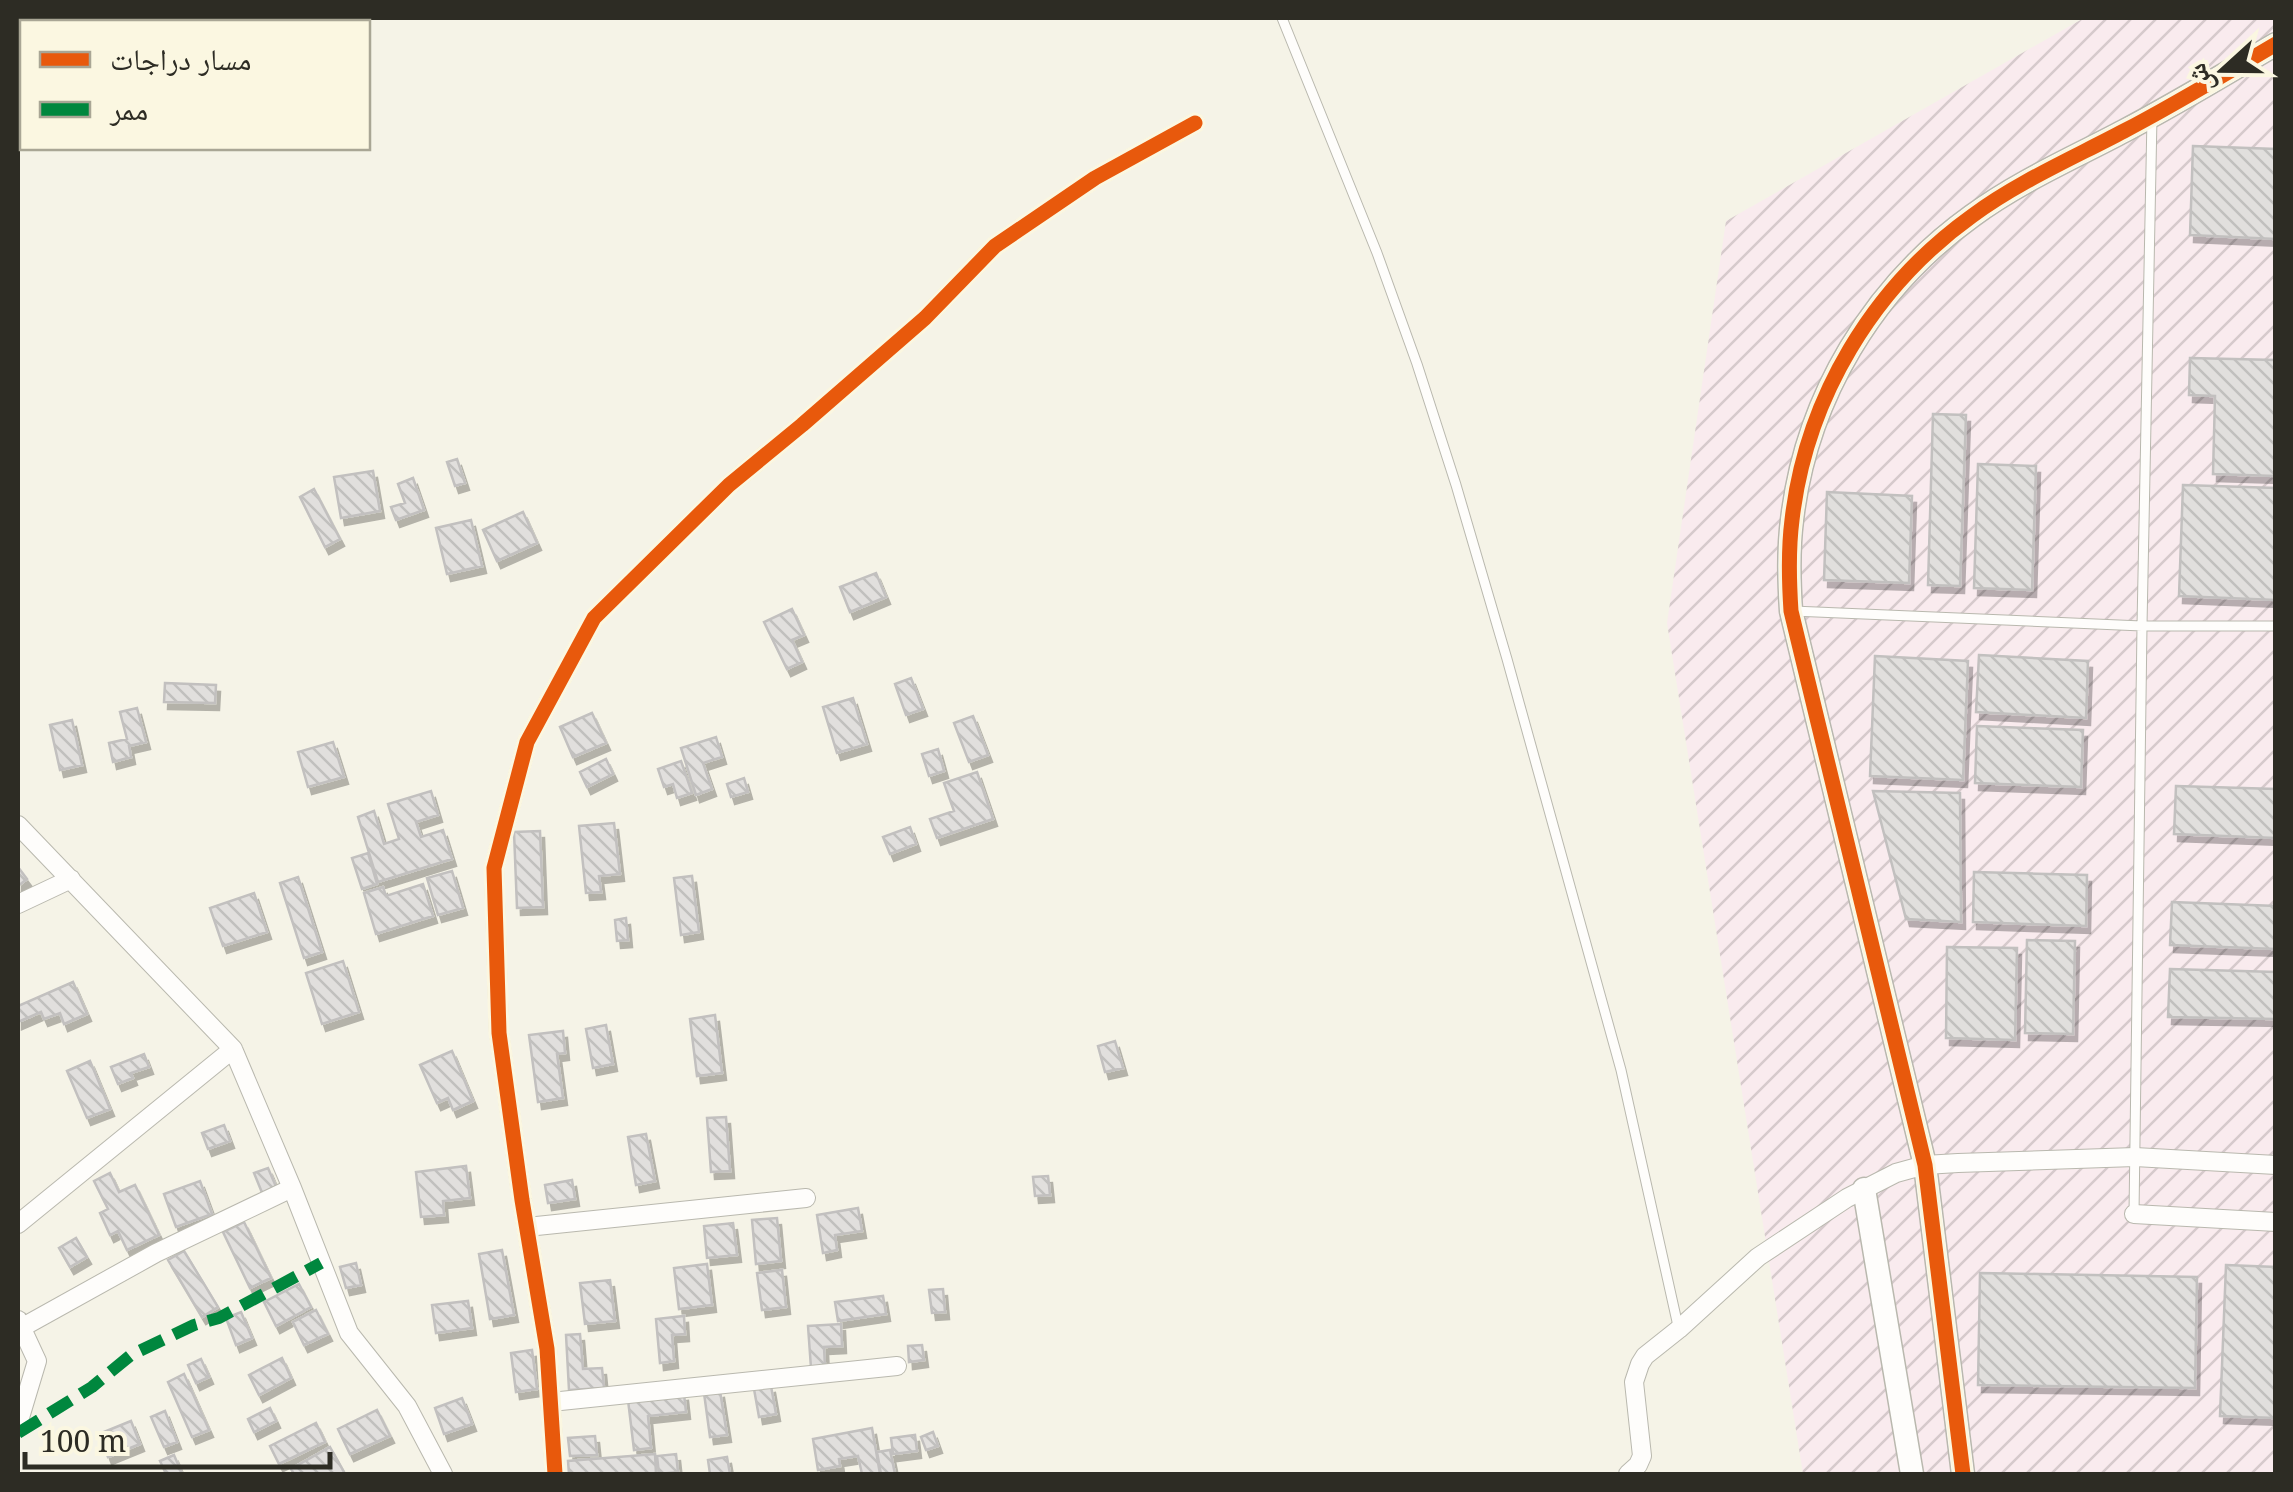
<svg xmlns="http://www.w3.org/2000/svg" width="2293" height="1492" viewBox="0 0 2293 1492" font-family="'Noto Serif','Noto Naskh Arabic',serif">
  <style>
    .industrial { fill: url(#industrial-furrows) }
    .building { fill: url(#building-back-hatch); stroke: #c2c0bf; stroke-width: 2.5; filter: url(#shadow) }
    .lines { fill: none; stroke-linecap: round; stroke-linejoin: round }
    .lane-casing { stroke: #b9b8ae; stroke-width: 11 }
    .street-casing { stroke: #b9b8ae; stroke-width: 20 }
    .secondary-casing { stroke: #b9b8ae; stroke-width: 25 }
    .lane { stroke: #fefdfb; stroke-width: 9 }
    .street { stroke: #fefdfb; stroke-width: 18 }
    .secondary { stroke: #fefdfb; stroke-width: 22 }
    .quiet { stroke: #00873e; stroke-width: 12; stroke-dasharray: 25 12; stroke-linecap: butt }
    .cycleway-casing { stroke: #fbf7e1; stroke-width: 21 }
    .cycleway { stroke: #e8590c; stroke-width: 15 }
  </style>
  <defs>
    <pattern id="industrial-furrows" width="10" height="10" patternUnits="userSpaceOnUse" patternTransform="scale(2.5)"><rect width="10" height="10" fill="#f9ebee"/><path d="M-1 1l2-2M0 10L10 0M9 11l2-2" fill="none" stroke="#d6cacc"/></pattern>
    <pattern id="building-back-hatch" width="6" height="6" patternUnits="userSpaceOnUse" patternTransform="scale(2.5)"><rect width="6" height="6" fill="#e1dfdd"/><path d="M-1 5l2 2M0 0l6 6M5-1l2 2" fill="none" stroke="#c1c0be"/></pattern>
    <filter id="shadow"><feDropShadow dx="4" dy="7" stdDeviation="0" flood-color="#0004"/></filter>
  </defs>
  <rect width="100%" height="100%" fill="#f5f3e7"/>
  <!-- industrial -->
  <path class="industrial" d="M2084,18H2275V1474H1803L1667,623L1726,221Z"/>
  <!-- building -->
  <path class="building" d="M2193,146L2276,149V239L2190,235Z
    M2190,358L2276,360V476L2213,474L2215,396L2189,395Z
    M1933,414L1966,415L1960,586L1928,585Z
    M457,459L465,483L455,486L447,462Z
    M1978,464L2036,466L2032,590L1974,588Z
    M373,471L380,511L341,518L334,477Z
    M413,478L424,510L396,520L391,507L405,503L398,484Z
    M2183,485L2276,488V600L2179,596Z
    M314,489L340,539L325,547L300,497Z
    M1827,492L1912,496L1909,583L1824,580Z
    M523,512L537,543L497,561L483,530Z
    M471,520L482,566L447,574L436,528Z
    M876,573L886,597L850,612L840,587Z
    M792,609L804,635L792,640L802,662L787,669L764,622Z
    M1979,655L2088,661L2086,718L1976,712Z
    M1875,656L1968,661L1963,780L1870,776Z
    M911,678L923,709L906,715L895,684Z
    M165,683L216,685L215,703L164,702Z
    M853,698L867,744L837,753L823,707Z
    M137,708L146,742L129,746L131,757L113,762L109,743L127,739L120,712Z
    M592,713L606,743L573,757L560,727Z
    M973,716L988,755L969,762L954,723Z
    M72,720L82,765L60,770L50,725Z
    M1977,726L2083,730L2081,787L1975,783Z
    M716,737L722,757L703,763L712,789L696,795L681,748Z
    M333,742L344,777L308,787L298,752Z
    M938,749L944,771L929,776L922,754Z
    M606,759L613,774L587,787L580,772Z
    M681,761L692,793L677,798L673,784L664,787L658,769Z
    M977,772L993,819L937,838L930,819L954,811L944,783Z
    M744,778L748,792L731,797L727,784Z
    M2176,786L2276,789V838L2174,834Z
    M431,791L438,815L416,822L421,837L443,830L452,859L378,882L358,817L374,811L384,844L399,839L388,804Z
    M1873,791L1960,793L1961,922L1906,919Z
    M614,823L620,874L599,876L601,892L586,893L579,826Z
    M910,827L916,844L890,854L883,837Z
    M540,831L543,907L517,908L514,832Z
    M368,853L377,884L362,889L352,858Z
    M18,867L27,879L18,886Z
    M452,871L463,908L438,915L427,878Z
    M1974,872L2087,875L2086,926L1973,922Z
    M692,876L699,932L681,935L674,878Z
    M298,877L322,952L304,958L280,883Z
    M423,884L433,916L376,934L364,893L383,887L386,896Z
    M254,893L267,932L223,946L210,908Z
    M2172,902L2276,906V949L2170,945Z
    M626,918L628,940L617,941L615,920Z
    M2027,940L2075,941L2073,1034L2025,1033Z
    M1947,947L2017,948L2015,1040L1946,1038Z
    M343,961L359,1012L322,1024L306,973Z
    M2170,969L2276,972V1019L2168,1017Z
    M73,982L87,1014L64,1024L60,1013L44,1019L41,1012L18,1022V1006Z
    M715,1015L722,1073L697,1076L690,1019Z
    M606,1025L613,1064L593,1068L586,1029Z
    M563,1031L565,1053L557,1054L563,1098L538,1102L529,1035Z
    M1115,1041L1123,1068L1105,1072L1098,1046Z
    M452,1051L473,1101L453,1110L448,1098L437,1103L420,1065Z
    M144,1054L149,1067L131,1073L133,1078L118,1084L111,1067Z
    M90,1061L110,1109L87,1118L67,1071Z
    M726,1117L730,1171L711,1172L707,1118Z
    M224,1125L230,1141L208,1149L202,1133Z
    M646,1134L655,1181L636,1185L628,1137Z
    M466,1166L470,1198L443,1201L444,1215L421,1217L416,1172Z
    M268,1168L277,1189L263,1195L254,1173Z
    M110,1173L119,1192L135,1185L159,1235L127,1250L118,1231L110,1235L100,1213L108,1209L94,1181Z
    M1048,1176L1050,1195L1035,1196L1033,1177Z
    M572,1180L575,1199L548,1203L545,1185Z
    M200,1181L212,1214L176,1227L164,1194Z
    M858,1208L862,1231L835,1235L837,1250L823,1253L817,1215Z
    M777,1218L781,1261L756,1264L752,1220Z
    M244,1222L271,1278L250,1288L223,1232Z
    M733,1223L737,1255L707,1258L704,1226Z
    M76,1238L87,1257L70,1267L59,1248Z
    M502,1250L514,1315L490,1319L479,1254Z
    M184,1251L218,1307L202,1317L168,1260Z
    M356,1263L361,1285L346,1288L340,1267Z
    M707,1264L712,1305L679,1309L674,1268Z
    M2226,1265L2276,1267V1418L2220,1416Z
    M782,1270L786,1307L762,1310L757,1273Z
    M1980,1273L2197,1277L2195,1388L1978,1385Z
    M610,1280L615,1321L585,1324L580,1283Z
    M299,1284L311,1307L276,1326L264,1302Z
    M943,1289L945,1312L932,1313L929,1290Z
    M883,1296L886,1314L838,1321L835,1302Z
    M468,1301L472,1328L436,1333L432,1305Z
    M316,1310L328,1334L304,1345L293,1322Z
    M241,1312L252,1338L236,1345L226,1318Z
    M684,1316L685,1334L672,1335L674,1361L660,1363L656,1319Z
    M841,1324L842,1346L824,1347L825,1367L811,1368L808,1326Z
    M580,1334L583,1369L602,1368L604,1388L569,1390L566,1335Z
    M922,1345L924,1360L909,1362L908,1346Z
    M532,1350L537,1389L516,1392L511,1353Z
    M282,1358L291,1378L259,1395L249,1375Z
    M201,1359L209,1377L196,1383L188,1365Z
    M184,1374L209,1430L192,1437L168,1382Z
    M771,1386L776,1414L759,1417L754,1389Z
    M720,1391L727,1435L710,1437L704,1393Z
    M684,1394L686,1412L648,1416L651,1448L634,1450L628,1400Z
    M462,1398L472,1424L444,1434L435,1408Z
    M270,1408L276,1421L254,1432L248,1419Z
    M377,1410L390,1436L350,1454L338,1429Z
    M165,1411L177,1442L164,1447L151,1417Z
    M131,1421L140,1444L108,1457L99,1434Z
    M316,1423L325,1442L279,1464L270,1446Z
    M872,1428L880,1474H862L858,1456L839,1459L840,1466L818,1470L813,1439Z
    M933,1432L938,1446L926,1450L921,1437Z
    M915,1435L917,1451L893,1454L891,1438Z
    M595,1436L597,1455L570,1456L568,1438Z
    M330,1447L345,1474H294L291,1469Z
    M890,1450L895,1474H881L877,1452Z
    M655,1454L656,1474H569L568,1461Z
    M676,1454L678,1472L659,1474L657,1456Z
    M174,1455L182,1474H166L160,1461Z
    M727,1457L730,1474H710L708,1460Z"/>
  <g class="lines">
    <defs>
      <path id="lane" d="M1282,18L1377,253L1417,364L1456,485L1507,659L1621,1070L1678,1326
        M1793,611L2142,626H2276
        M2134,1214L2142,626L2152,117"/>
      <path id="street" d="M18,825L233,1049L292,1188L349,1333L407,1406L443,1474
        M18,904L71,879
        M2134,1214L2276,1222
        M18,1224L233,1049
        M527,1227L806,1198
        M18,1320L37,1361L18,1424
        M21,1328L156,1253L292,1188
        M551,1402L897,1366
        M555,1474L547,1349L522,1200L499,1033L494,868L527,742L594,618L729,485L802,425L925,318L995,246L1095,178L1195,123
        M1628,1474L1638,1465L1642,1456L1634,1382L1640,1364L1645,1356L1679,1329L1758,1257L1847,1198L1896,1173L1925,1165L1958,1163L2135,1157L2276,1165"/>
      <path id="secondary" d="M1864,1189L1912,1474
        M1963,1474L1925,1165L1791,611C1789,581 1788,551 1792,520C1806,398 1873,287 1972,216C2018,182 2073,158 2124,131C2176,104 2225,74 2276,44"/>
    </defs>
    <!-- lane casing -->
    <use href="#lane" class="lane-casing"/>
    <!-- street casing -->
    <use href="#street" class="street-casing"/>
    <!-- secondary casing -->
    <use href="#secondary" class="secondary-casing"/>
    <!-- lane -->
    <use href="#lane" class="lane"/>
    <!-- street -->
    <use href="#street" class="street"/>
    <!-- secondary -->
    <use href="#secondary" class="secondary"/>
    <!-- quiet -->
    <path class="quiet" d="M18,1433L92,1387L131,1355L194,1325L219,1318L321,1263"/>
    <defs>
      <path id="cycleway" d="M555,1474L547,1349L522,1200L499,1033L494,868L527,742L594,618L729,485L802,425L925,318L995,246L1095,178L1195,123
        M1963,1474L1925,1165L1791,611C1789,581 1788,551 1792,520C1806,398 1873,287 1972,216C2018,182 2073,158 2124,131C2176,104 2225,74 2276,44"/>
    </defs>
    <!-- cycleway casing -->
    <use href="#cycleway" class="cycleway-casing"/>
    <!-- cycleway -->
    <use href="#cycleway" class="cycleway"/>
  </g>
  <!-- border -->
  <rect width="2293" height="1492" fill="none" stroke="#2d2c24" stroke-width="40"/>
  <!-- legend -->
  <rect x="20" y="20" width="350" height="130" fill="#fbf7e1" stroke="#a9a695" stroke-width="2.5"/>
  <rect x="40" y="52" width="50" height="15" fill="#e8590c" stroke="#a9a695" stroke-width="2.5"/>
  <text x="110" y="70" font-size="30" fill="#2d2c24">مسار دراجات</text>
  <rect x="40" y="102" width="50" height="15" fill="#00873e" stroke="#a9a695" stroke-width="2.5"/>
  <text x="110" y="120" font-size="30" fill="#2d2c24">ممر</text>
  <!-- north arrow -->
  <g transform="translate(2223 70) rotate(249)" stroke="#fbf7e1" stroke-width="8" paint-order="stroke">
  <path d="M0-8L18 38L0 25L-18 38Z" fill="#2d2c24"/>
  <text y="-15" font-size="28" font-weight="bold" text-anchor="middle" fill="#2d2c24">ش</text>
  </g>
  <!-- scale -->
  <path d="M25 1452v15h305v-15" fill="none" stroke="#2d2c24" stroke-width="5"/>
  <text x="40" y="1452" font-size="30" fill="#2d2c24" stroke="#fbf7e1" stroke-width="8" paint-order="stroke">100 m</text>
</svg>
